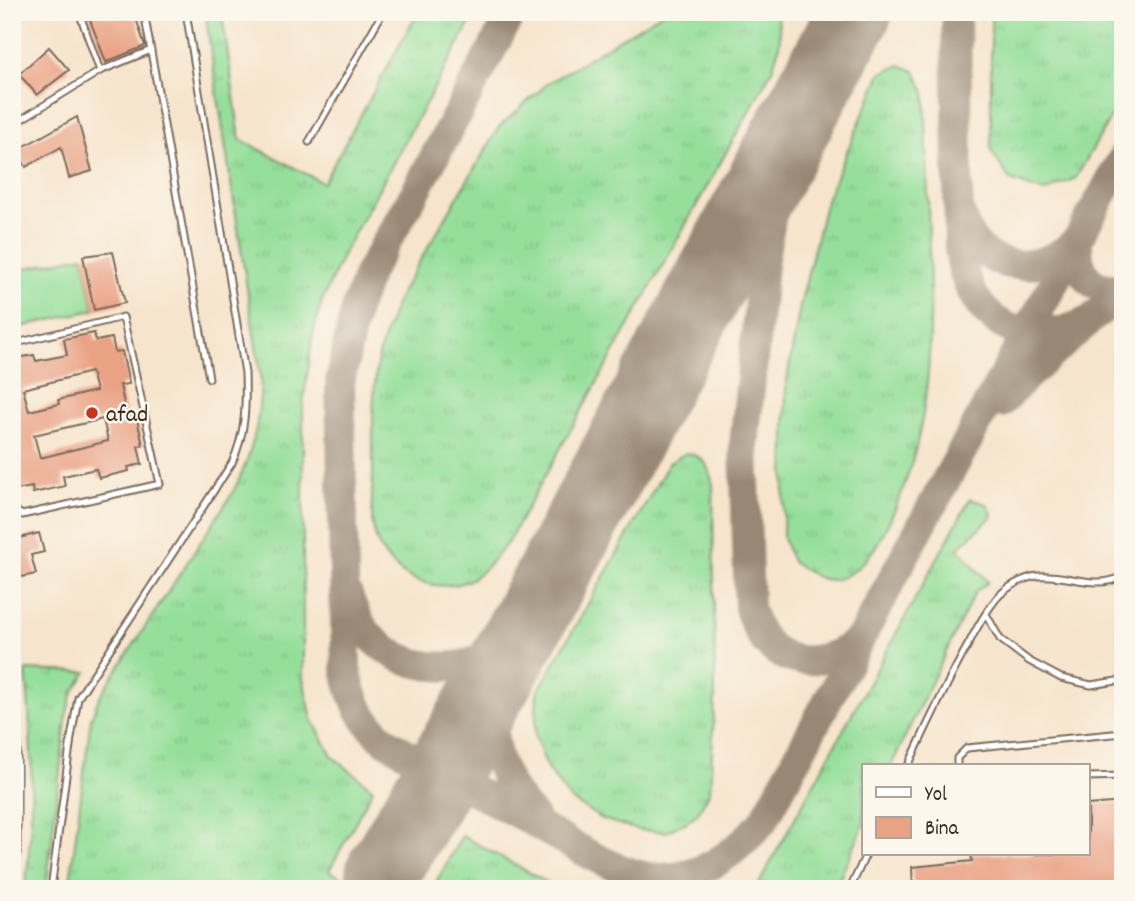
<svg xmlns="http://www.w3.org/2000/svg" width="1135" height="901" viewBox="0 0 1135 901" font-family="Dekko,sans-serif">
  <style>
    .grass { fill: url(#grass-tufts); stroke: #68845c; stroke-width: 2 }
    .pitch { fill: #96df9b; stroke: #68845c; stroke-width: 2 }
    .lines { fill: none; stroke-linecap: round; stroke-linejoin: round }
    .taxiway { stroke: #988775; stroke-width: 30 }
    .runway { stroke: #988775; stroke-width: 75 }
    .building { fill: #eaa285; fill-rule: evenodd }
    .service-casing { stroke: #7c6b5b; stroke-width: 9 }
    .primary-casing { stroke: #7c6b5b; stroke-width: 19 }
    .service { stroke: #fff; stroke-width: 5 }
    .primary { stroke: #fff; stroke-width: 16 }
    .poi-dot { fill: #c8321e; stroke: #fbf7ec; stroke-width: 2.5 }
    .labels { text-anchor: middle; stroke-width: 5; stroke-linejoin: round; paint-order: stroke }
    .poi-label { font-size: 24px; fill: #3b2a1e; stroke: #fbf7ec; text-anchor: start }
  </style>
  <defs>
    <pattern id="grass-tufts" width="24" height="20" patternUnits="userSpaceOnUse" patternTransform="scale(1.75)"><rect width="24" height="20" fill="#96df9b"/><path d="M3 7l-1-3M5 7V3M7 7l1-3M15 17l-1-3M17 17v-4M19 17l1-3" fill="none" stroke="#82c085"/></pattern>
  </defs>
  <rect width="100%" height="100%" fill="#fbf7ec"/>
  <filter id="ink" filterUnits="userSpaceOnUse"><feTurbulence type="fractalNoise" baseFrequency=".0143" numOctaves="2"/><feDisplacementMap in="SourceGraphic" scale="14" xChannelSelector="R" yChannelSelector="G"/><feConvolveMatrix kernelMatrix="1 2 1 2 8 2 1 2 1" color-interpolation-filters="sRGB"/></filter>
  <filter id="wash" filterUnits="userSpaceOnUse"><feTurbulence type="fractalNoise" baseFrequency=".00686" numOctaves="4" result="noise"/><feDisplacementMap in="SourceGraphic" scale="28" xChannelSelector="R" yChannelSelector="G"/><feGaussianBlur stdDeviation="1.57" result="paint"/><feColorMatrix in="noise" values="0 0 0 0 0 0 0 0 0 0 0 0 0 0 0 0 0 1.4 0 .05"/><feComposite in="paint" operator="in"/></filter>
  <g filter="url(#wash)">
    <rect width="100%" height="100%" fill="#f6e4cc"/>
    <!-- grass -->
    <path class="grass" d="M205,12H226L223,20L240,139L323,183L418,12H476L343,254L322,301L313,333L303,404V679L312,719L332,756L373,789L329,871L363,889H69L91,718L100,696L232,494C253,452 259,427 261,380Z
      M664,12H776C783,38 780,48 771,72L508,542C485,570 470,592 429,584C402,579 377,555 373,526C370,509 373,489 373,472C373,437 372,400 377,365C381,342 390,320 398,298L499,127L548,83Z
      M991,12H1123V96L1076,178L1044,192L1010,180L991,151Z
      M900,65L915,71L925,92C927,144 928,195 929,247C932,348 933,435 886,528C875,551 850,588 820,578C810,574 801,568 792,562L783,538L786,385L800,306L826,200L881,73Z
      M686,453C705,456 709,467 713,485L715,694L710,791L698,813L687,822L665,832L638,830L602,819L570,799L548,770L535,736L537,693L669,463Z
      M970,499L987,504L992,513L990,519L958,548L988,582L975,592L891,766H864V824L835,889H756Z
      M26,670L87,672L73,692L67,712L46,889H25C35,816 32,743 26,670Z
      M462,836L559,889H432Z"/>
    <!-- pitch -->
    <path class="pitch" d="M83,256L94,310L12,329V271Z"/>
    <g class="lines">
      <!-- taxiway -->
      <path class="taxiway" d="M512,12L416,191L369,272L355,310L340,383L346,669C352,699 361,720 385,740C428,768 475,790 520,815C554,834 612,872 650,877C698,883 735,854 764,820L904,557L1123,157
        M956,12L959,249C968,321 1022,354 1088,321
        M786,137L764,257L744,444L749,608C753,620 757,632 766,642C791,671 834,662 859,639
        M961,215C976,272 1035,279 1075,242
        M1078,240C1077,270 1088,294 1123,287
        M1001,403L1026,377L1123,291
        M348,595C353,609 360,626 371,637C402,668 452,676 490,655C508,645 520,629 532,613
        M520,635C485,701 479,760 534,817"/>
      <!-- runway -->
      <path class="runway" d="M383,871L505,664L855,12"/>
    </g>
    <g id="blocks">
      <!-- building -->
      <path class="building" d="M87,12H134L145,46L106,62Z
        M49,47L69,70L37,95L19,74Z
        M77,117L92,171L69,178L61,147L26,167L22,160L12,164V153Z
        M113,252L125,303L94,310L83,256Z
        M94,333L96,341L112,338L115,352L122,351L129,384L120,385L127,417L136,415L143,445L138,446L142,464L128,467L129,471L99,478L96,469L63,476L65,486L33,493L32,487L16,490L12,473V359L34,355L36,361L67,355L64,339ZM91,372L96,391L58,400L59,404L29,411L23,389ZM103,419L108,441L40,458L34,435Z
        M39,533L44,552L31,555L36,574L16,578L12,560V540Z
        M1123,802V889H913L912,867L972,861L971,854H1088V805Z"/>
    </g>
  </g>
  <g filter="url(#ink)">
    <use href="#blocks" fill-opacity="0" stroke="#7c6b5b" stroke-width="2"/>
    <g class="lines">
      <defs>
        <path id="service" d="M79,12L100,71
          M144,12L209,378
          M12,125L100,71L151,50
          M309,142L383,12
          M12,344L123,317L160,484L22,515L12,508
          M986,614L1000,639L1029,661L1061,678L1091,685L1123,680
          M908,766C927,726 946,684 968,645C976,629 985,613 996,599C1005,588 1024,577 1038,576C1067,573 1095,591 1123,576
          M957,766V758L967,748L1123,733
          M1088,777L1123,776
          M51,889L71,738L78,698L232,463C246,432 246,406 245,373L186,12
          M850,889L866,854"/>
        <path id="primary" d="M12,716V854"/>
      </defs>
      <!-- service casing -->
      <use href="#service" class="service-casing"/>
      <!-- primary casing -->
      <use href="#primary" class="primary-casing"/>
      <!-- service -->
      <use href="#service" class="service"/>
      <!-- primary -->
      <use href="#primary" class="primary"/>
    </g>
  </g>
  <!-- markers -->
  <circle class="poi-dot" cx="92" cy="413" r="7"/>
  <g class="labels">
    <!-- poi labels -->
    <g class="poi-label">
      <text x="106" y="421">afad</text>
    </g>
  </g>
  <!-- margin -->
  <rect width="1135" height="901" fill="none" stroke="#fbf7ec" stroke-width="42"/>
  <!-- legend -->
  <rect x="862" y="764" width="228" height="91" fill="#fbf7ec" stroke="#aea59a" stroke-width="2"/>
  <rect x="876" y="787" width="35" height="10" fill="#ffffff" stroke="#aea59a" stroke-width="2"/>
  <text x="925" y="800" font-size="21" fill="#3b2a1e">Yol</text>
  <rect x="876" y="817" width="35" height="21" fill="#eaa285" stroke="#aea59a" stroke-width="2"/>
  <text x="925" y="834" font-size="21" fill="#3b2a1e">Bina</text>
</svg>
